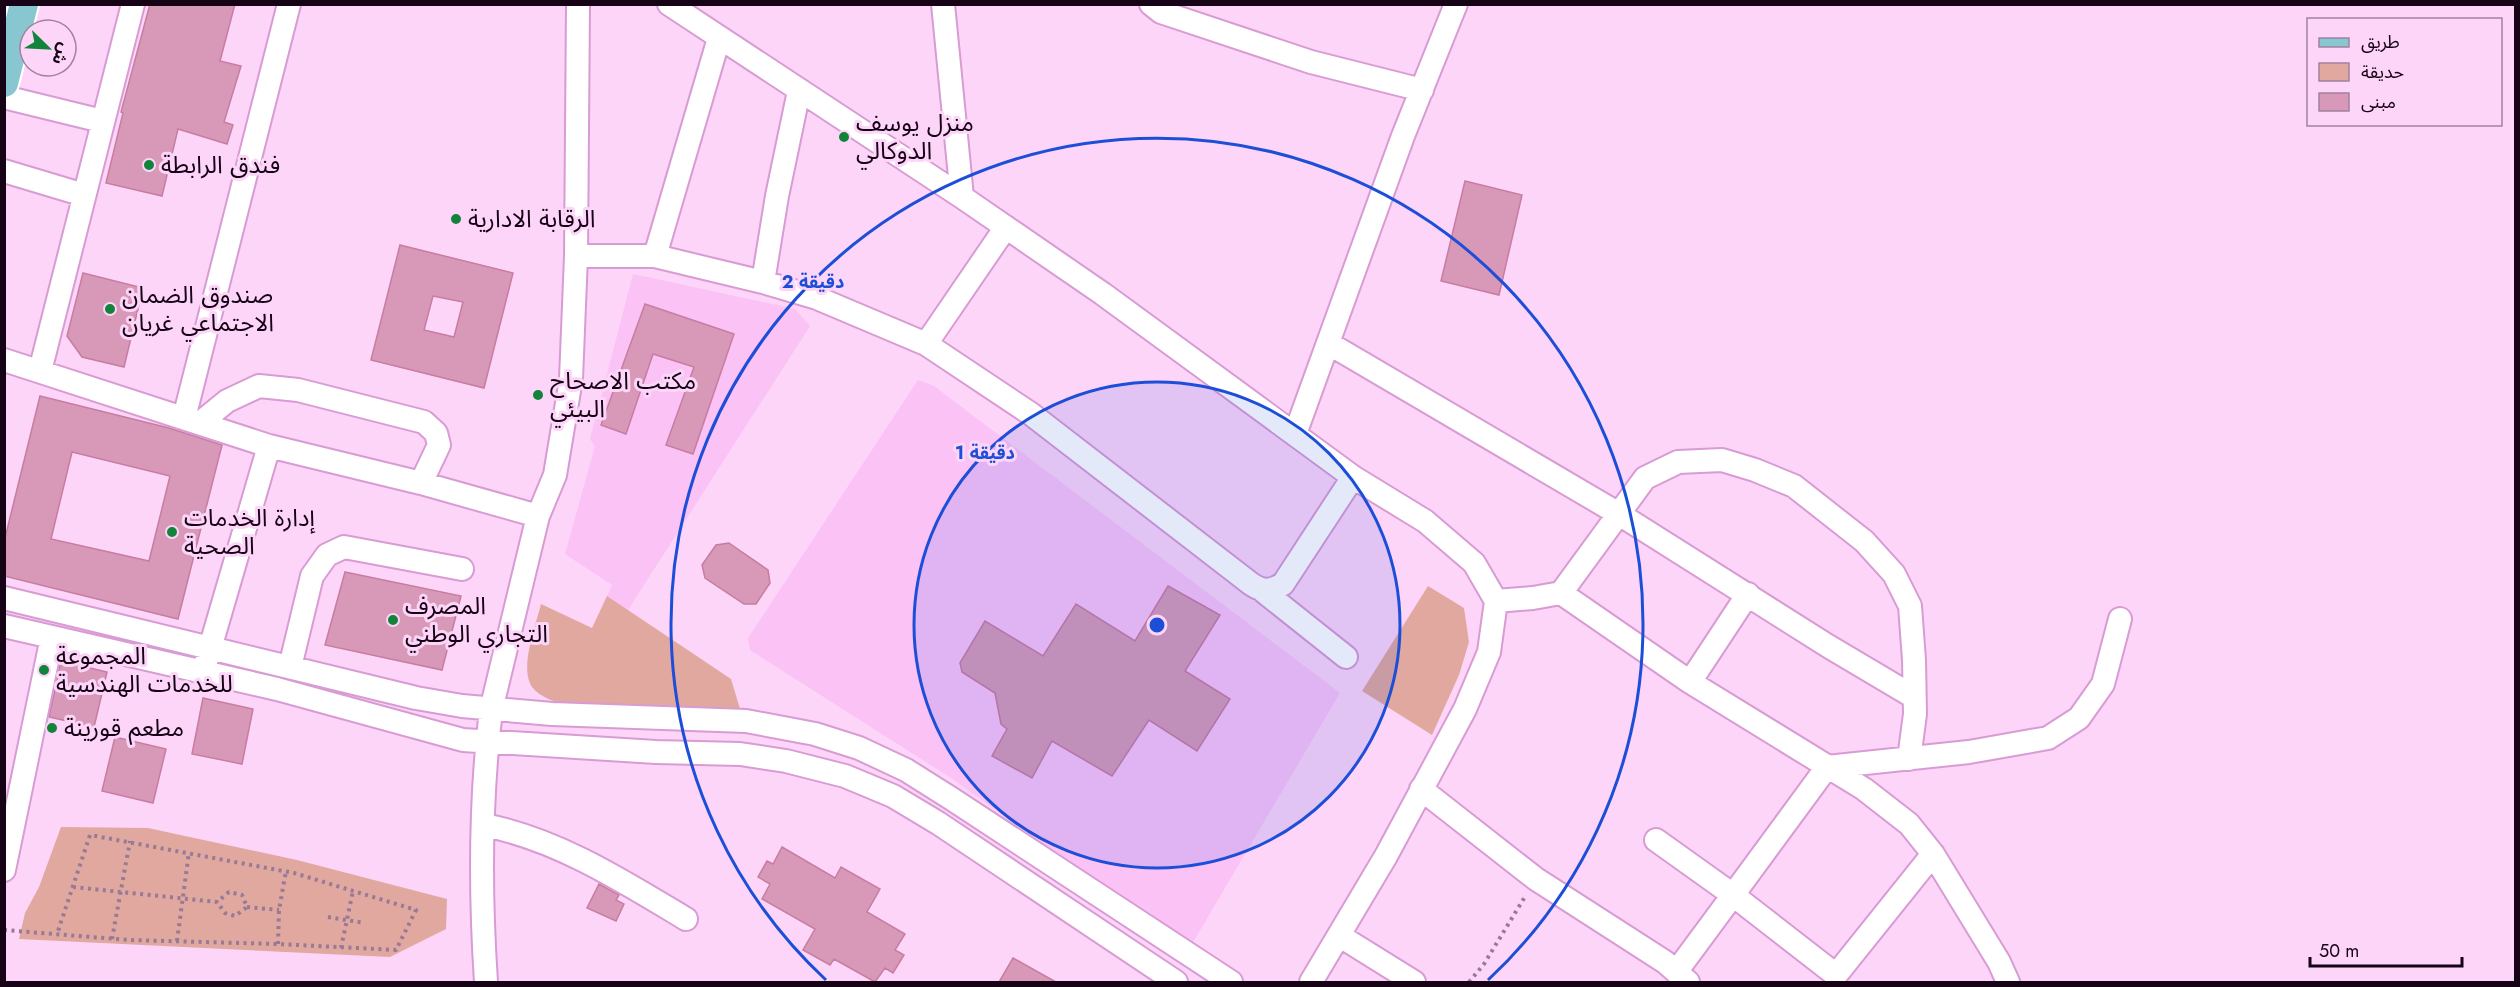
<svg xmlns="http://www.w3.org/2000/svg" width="2520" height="987" viewBox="0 0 2520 987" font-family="Jost,'Noto Sans Arabic',sans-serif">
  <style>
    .built { fill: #fbc2f6 }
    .green { fill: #e1a89f }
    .building { fill: #d799b7; stroke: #c87ca1; stroke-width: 1.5; fill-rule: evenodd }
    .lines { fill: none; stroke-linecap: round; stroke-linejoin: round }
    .minor-casing { stroke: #d99bd4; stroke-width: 26 }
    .major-casing { stroke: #fff; stroke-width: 32 }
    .path { stroke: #987996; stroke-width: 4; stroke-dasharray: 3 4.5; stroke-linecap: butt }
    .minor { stroke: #fff; stroke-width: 22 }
    .major { stroke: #89c7d0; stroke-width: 28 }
    .ring { fill: none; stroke: #1d4ed8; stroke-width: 3 }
    .poi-dot { fill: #12833b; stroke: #fdd5f9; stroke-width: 2 }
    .labels { text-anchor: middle; stroke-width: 6; stroke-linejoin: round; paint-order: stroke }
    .poi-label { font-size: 24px; fill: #160316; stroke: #fdd5f9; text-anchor: start }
    .centre { fill: #1d4ed8; stroke: #fdd5f9; stroke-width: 3 }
    .ring-label { font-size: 18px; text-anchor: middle; font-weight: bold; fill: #1d4ed8; stroke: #fdd5f9; stroke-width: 6; stroke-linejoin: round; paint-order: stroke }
  </style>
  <rect width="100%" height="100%" fill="#fdd5f9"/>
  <!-- built -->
  <path class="built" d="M633,274L795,309L810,326L628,610L607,596L612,585L565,554L595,446L590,439Z
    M918,380L934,386L1340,693L1189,949L951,778L750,650L748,638Z"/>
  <!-- green -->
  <path class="green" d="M1428,586L1464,608L1469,642L1459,675L1432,735L1362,691Z
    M607,596L731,679L740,709L738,714L569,706C557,702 540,698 532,687C519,668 536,625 541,604L592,628Z
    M61,827L148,828L297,860L447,899L446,929L390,957L19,939L25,913L39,887Z"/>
  <!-- building -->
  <path class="building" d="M150,4H235L220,61L241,66L224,122L233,125L227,144L178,129L162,196L106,183L123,113L121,112Z
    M1465,181L1522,195L1499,295L1441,281Z
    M400,245L513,273L484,388L371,360ZM433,296L463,302L454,337L424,330Z
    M83,273L143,288L124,367L82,357L67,336Z
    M645,304L734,334L693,454L666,445L694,367L653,354L626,434L601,425Z
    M40,396L169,428L222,445L178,619L4,576V542ZM72,452L170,476L149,561L51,539Z
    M729,543L768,570L770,583L756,604H744L705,578L702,565L716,545Z
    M345,572L461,596L442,670L325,645Z
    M1168,586L1220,615L1185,671L1230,699L1197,751L1149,720L1112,776L1052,741L1032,778L992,756L1007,729L1001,724L995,693L962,672L960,663L985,621L1043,656L1076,604L1135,641Z
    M61,661L107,672L94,727L49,717Z
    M203,698L253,709L242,764L192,754Z
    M115,737L166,749L153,803L102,791Z
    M782,847L835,878L841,867L880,889L867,912L905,934L895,950L904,955L893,973L885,968L875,982L834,959L830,965L803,950L815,929L762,899L770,884L758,877L767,861L773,864Z
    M599,884L619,895L616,900L624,904L616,921L587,908Z
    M1013,958L1056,982H999Z"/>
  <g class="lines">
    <defs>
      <path id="minor" d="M669,4L962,197L1103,294L1353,477L1425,521L1474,563L1496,601L1489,652L1465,709L1386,856L1311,982
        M943,4L962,197
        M1151,4L1161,12L1311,62L1422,90
        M4,97L102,121
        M4,171L84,195
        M576,256H655L763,282L817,298L926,344L1031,414L1246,580C1259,591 1268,593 1283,584L1353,477
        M655,256L719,38
        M763,282L777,196L799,91
        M1328,343L1619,514L1828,646L1914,697
        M926,344L1006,227
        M4,360L269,446
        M40,371L133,4
        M184,418L289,4
        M200,423L227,401L259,386L298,390L424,422L436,433L439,445L421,483
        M1295,434L1403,136L1456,4
        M1263,591L1346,657
        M1561,593L1645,478L1678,462L1722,460L1755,470L1794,486L1864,541L1894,574L1910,606L1914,660L1915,714L1909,759
        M4,598L416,698L462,706L552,714L746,721L815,734L859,748L906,770L952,799L1231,982
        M1496,601L1533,598L1561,593L1690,682L1864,789L1909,824L1933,854L1999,962L2008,982
        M4,626L277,689L463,740L656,752L740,754L786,761L845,776L893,796L938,823L1176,982
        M206,662L269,446L421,483L538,516
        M290,667L312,576L327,555L344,547L462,569
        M1690,682L1748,594
        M1421,789L1536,879L1665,962L1688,982
        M484,825C557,839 623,881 686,919
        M1656,840L1733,895L1827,767L1969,752L2048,738L2079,718L2103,684L2120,619
        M4,870L52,637
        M1340,936L1414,982
        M1676,972L1733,895L1836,975L1933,854
        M486,982C480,892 480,800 491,710L538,516L555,475L571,379L576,256L578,4"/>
      <path id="major" d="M4,83L24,4"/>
    </defs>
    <!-- minor casing -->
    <use href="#minor" class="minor-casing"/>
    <!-- major casing -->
    <use href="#major" class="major-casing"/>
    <!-- path -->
    <path class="path" d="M73,887L217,902L225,913L235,916L247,907L242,895L229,892L217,902
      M247,907L279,910
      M328,917L365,923
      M4,930L129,940L278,944L396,950L416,910L294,873L90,835L57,934
      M112,939L130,841
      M177,941L189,852
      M278,944L279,910L286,871
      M341,948L353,891
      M1469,982L1484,964L1526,895"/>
    <!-- minor -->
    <use href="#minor" class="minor"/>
    <!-- major -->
    <use href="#major" class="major"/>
  </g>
  <!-- distance rings -->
  <circle cx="1157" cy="625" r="243" fill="#1d4ed8" fill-opacity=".12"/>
  <g class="ring">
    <circle cx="1157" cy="625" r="243"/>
    <path d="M826 980A486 486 0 1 1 1488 980"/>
  </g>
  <!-- markers -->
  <g class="poi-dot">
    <circle cx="844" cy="137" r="6"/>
    <circle cx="149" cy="165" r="6"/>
    <circle cx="456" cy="219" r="6"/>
    <circle cx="110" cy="309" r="6"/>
    <circle cx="538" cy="395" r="6"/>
    <circle cx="172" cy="532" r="6"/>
    <circle cx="393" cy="620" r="6"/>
    <circle cx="44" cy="670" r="6"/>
    <circle cx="52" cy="728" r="6"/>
  </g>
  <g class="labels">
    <!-- poi labels -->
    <g class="poi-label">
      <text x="856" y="131">منزل يوسف<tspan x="856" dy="28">الدوكالي</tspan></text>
      <text x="161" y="173">فندق الرابطة</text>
      <text x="468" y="227">الرقابة الادارية</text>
      <text x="122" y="303">صندوق الضمان<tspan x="122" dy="28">الاجتماعي غريان</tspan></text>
      <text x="550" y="389">مكتب الاصحاح<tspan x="550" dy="28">البيئي</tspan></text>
      <text x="184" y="526">إدارة الخدمات<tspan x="184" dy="28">الصحية</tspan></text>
      <text x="405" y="614">المصرف<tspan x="405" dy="28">التجاري الوطني</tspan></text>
      <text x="56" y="664">المجموعة<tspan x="56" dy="28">للخدمات الهندسية</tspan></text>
      <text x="64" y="736">مطعم قورينة</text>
    </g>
  </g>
  <circle cx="1157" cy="625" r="9" class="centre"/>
  <g class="ring-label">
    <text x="813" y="288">2 دقيقة</text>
    <text x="985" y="459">1 دقيقة</text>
  </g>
  <!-- border -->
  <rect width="2520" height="987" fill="none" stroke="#160316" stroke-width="12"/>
  <!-- legend -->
  <rect x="2307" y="18" width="195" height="108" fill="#fdd5f9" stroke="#a1819e" stroke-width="1.5"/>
  <rect x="2319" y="38" width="30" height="9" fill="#89c7d0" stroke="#a1819e" stroke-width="1.5"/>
  <text x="2361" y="48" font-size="18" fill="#160316">طريق</text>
  <rect x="2319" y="63" width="30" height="18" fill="#e1a89f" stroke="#a1819e" stroke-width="1.5"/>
  <text x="2361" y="78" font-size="18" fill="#160316">حديقة</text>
  <rect x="2319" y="93" width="30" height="18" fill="#d799b7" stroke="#a1819e" stroke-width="1.5"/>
  <text x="2361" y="108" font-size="18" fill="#160316">مبنى</text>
  <!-- north arrow -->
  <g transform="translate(48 48) rotate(114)"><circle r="28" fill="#fdd5f9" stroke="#a1819e" stroke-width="1.5"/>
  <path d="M0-4.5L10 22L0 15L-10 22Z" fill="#12833b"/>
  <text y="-9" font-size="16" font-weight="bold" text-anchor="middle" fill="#160316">ش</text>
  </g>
  <!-- scale -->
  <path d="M2310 957v9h152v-9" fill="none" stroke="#160316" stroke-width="3"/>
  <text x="2319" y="957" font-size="18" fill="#160316" stroke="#fdd5f9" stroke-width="4.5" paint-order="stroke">50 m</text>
</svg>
